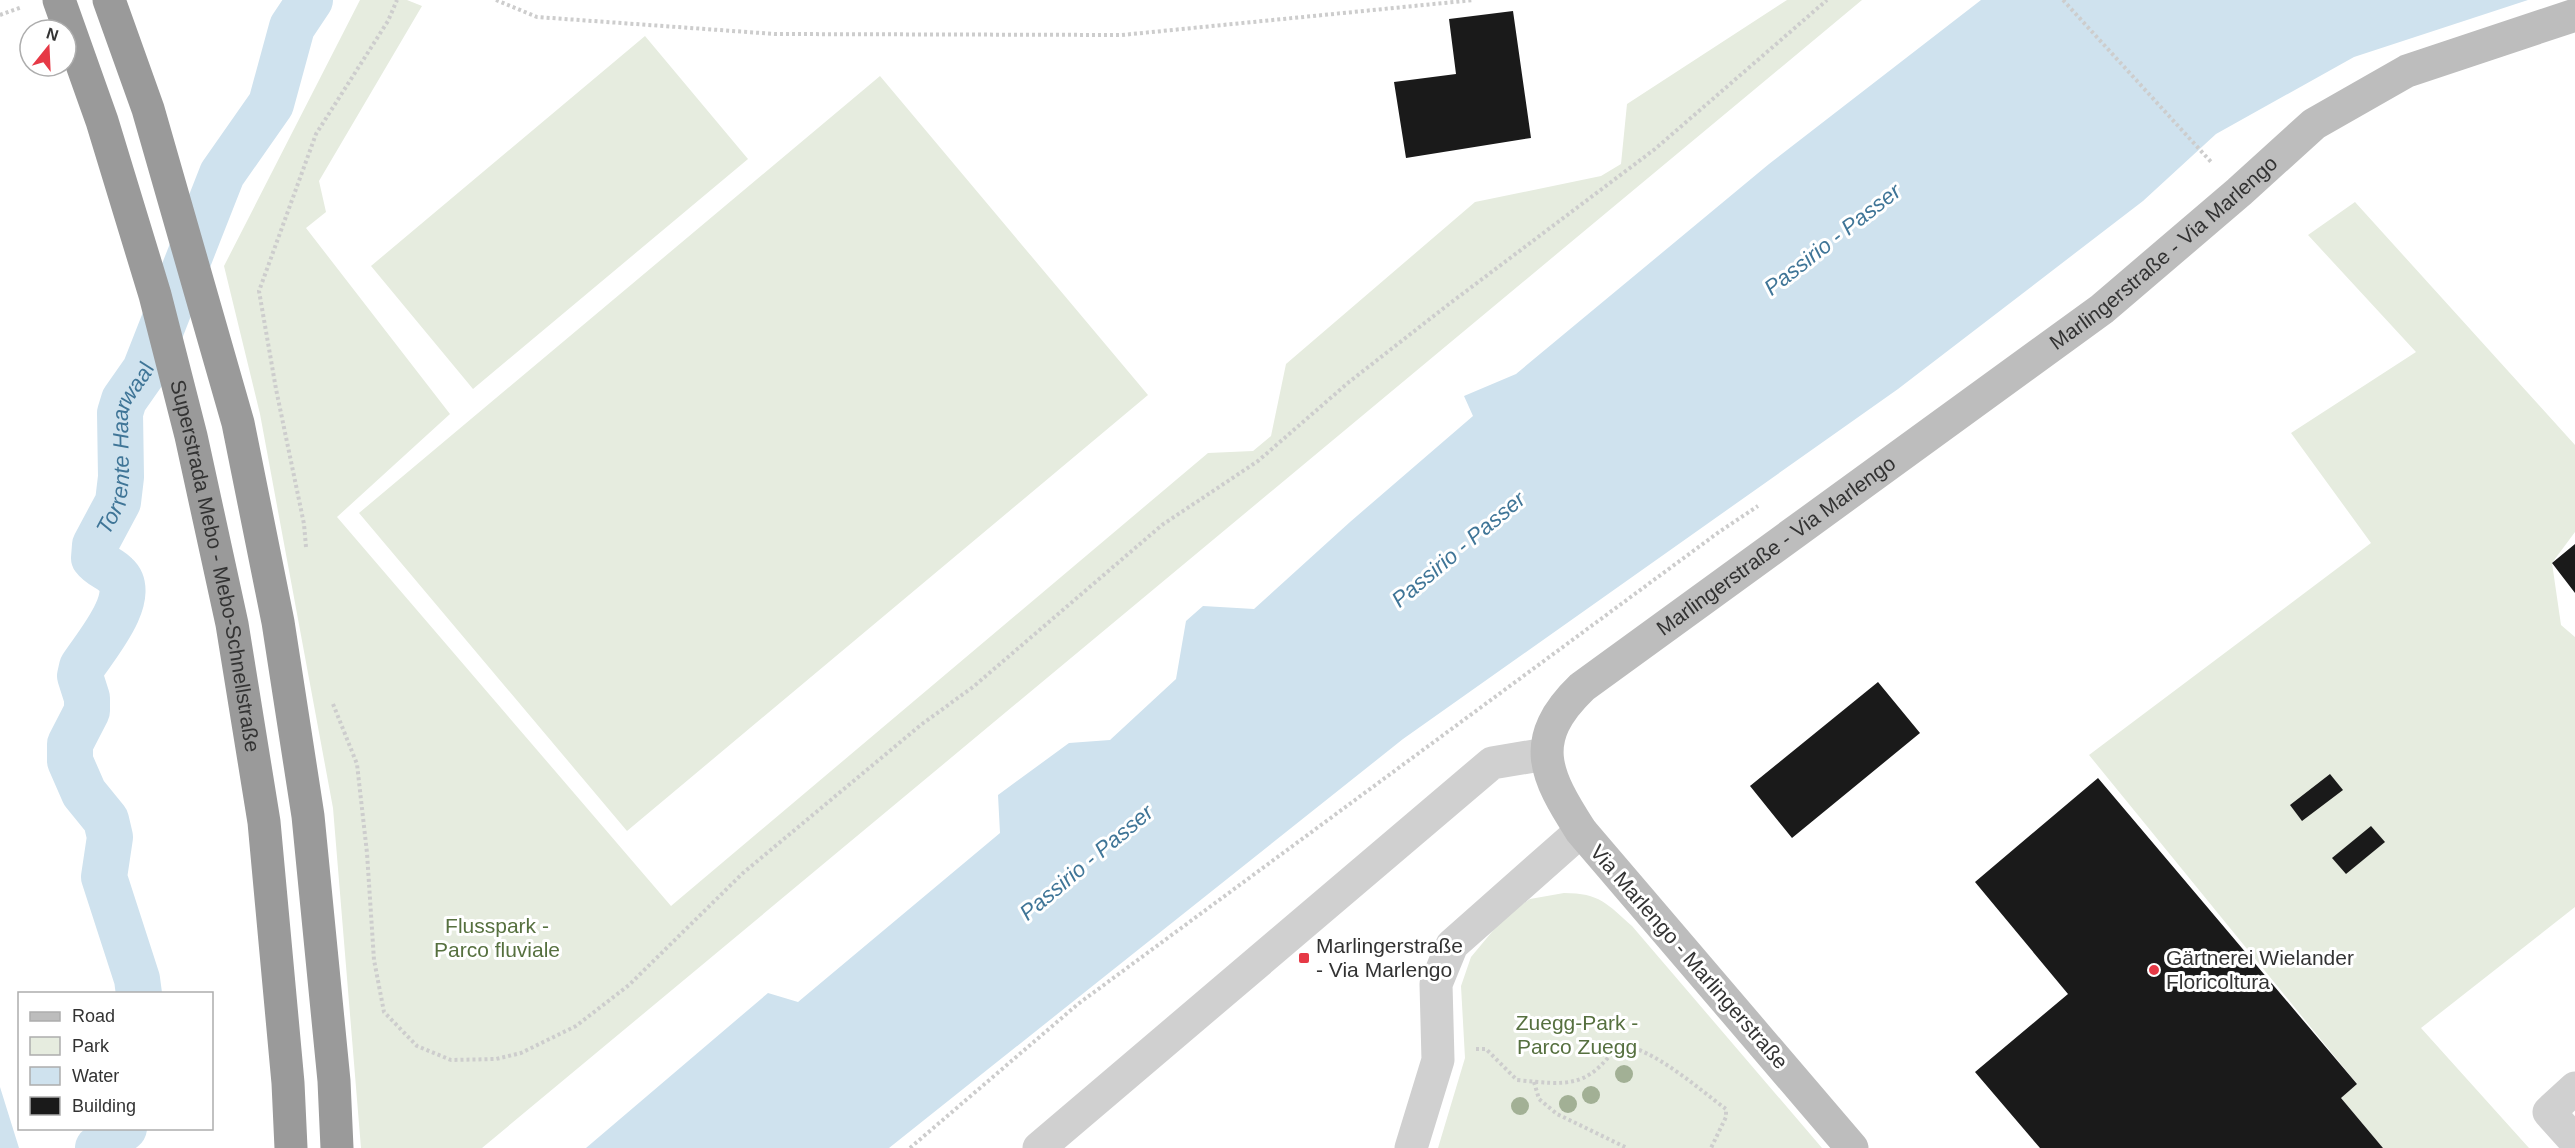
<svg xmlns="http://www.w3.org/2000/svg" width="2575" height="1148" viewBox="0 0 2575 1148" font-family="Arial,sans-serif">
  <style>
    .green { fill: #e6ecdf }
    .water { fill: #cfe2ee }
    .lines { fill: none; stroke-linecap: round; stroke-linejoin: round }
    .canal { stroke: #cfe2ee; stroke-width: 46 }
    .building { fill: #1a1a1a }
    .path { stroke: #cdcdcd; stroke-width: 4; stroke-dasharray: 3 3; stroke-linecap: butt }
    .street { stroke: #d0d0d0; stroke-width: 33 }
    .secondary { stroke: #bdbdbd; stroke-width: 33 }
    .highway { stroke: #9a9a9a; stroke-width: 33 }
    .tree { fill: #a2b095 }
    .poi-dot { fill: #e63946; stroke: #fff; stroke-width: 2 }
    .labels { text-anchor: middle; stroke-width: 6; stroke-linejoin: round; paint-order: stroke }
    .street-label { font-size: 21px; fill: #333; stroke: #fff }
    .park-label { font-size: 21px; fill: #56703f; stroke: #fff }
    .poi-label { font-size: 21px; fill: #333; stroke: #fff; text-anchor: start }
    .water-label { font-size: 22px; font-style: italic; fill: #3f7597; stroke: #fff }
  </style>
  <rect width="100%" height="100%" fill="#fff"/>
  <!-- green -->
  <path class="green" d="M360,0H407L422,6L319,181L326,212L306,228L450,414L337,517L671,906L1208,453L1253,451L1271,436L1286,364L1475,202L1601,176L1621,164L1627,104L1787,0H1862L482,1148H361L333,808L260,414L224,266Z
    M645,36L748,159L473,389L371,266Z
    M880,76L1148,395L627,831L359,513Z
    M2355,202L2575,445V532L2552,563L2561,625L2575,637V907L2421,1028L2529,1148H2383L2341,1098L2357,1084L2089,755L2371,543L2291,433L2416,352L2308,235Z
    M1564,893C1600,893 1607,904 1632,926L1822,1148H1438L1465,1058L1461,986L1471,957L1506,915L1530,899Z"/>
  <!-- water -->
  <path class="water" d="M1981,0H2528L2354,57L2216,134L2143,201L1898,389L1403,739L889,1148H586L768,993L798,1002L1000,833L998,795L1069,743L1110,740L1176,679L1186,621L1203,606L1254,609L1350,522L1473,416L1464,396L1516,374L1769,164Z
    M0,1087L19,1148H0Z"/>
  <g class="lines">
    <!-- canal -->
    <g class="canal">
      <path id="s1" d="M139,994L137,979L104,877L110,837L106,820L84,793L70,761V744L87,711V698L80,676L82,667C95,647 139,596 116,575C109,568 100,566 94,558L95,545L118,502L121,477L120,413L124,400L145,370L222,174L271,104L292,27L310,0"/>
      <path d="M98,1148L124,1128"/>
    </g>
  </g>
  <!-- building -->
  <path class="building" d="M1513,11L1531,138L1406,158L1394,82L1456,74L1449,19Z
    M2575,544V593L2552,563Z
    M1878,682L1920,733L1792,838L1750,786Z
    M2330,774L2343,790L2302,821L2290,805Z
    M2098,778L2357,1084L2341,1098L2383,1148H2040L1975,1072L2068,994L1975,882Z
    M2371,826L2385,842L2346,874L2332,858Z"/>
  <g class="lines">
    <!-- path -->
    <path class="path" d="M496,0L537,17L775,34L1122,35L1474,0
      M2063,0L2212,163
      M0,15L22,7
      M306,547L304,524L276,389L259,291L316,134L388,21L397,0
      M333,704L357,764L367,853L374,960L384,1012L417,1046L451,1060L496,1059L521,1053L576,1026L629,985L743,873L922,724L973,687L1162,525L1258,461L1349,382L1449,304L1655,149L1827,0
      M1476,1049H1486L1517,1080C1567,1085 1588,1089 1618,1044C1655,1049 1696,1087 1726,1109V1117L1711,1148
      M1534,1082L1539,1099L1557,1114L1627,1148
      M910,1148L1078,1004L1719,532L1758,506"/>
    <!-- street -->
    <path class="street" d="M2575,1088L2549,1112L2575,1141
      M1039,1148L1492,763L1546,754
      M1411,1148L1438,1060L1436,984L1452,945L1581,831"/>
    <!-- secondary -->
    <path class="secondary" id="s2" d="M1852,1148L1581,831C1545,775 1527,740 1582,687L2102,309L2239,192L2314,124L2407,71L2575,15"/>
    <!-- highway -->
    <g class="highway">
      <path id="s3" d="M59,0L102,121L155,295L191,436L232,624L264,822L288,1083L291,1148"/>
      <path d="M109,0L148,109L238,423L278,622L308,816L334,1081L337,1148"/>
    </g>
  </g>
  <!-- trees -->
  <g class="tree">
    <circle cx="1624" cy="1074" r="9"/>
    <circle cx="1591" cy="1095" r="9"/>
    <circle cx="1568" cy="1104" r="9"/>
    <circle cx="1520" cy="1106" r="9"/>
  </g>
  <!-- markers -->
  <g class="poi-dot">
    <rect x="1298" y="952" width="12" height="12" rx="3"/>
    <circle cx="2154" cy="970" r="6"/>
  </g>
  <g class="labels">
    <!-- street labels -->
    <g class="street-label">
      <text dy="7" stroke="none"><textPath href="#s2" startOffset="1306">Marlingerstraße - Via Marlengo</textPath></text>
      <text dy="7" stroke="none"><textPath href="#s2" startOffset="820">Marlingerstraße - Via Marlengo</textPath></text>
      <text dy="7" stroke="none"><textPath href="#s3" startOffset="588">Superstrada Mebo - Mebo-Schnellstraße</textPath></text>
      <text transform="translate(1689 957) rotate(49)" y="7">Via Marlengo - Marlingerstraße</text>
    </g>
    <!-- park labels -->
    <g class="park-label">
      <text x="497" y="933">Flusspark -<tspan x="497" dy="24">Parco fluviale</tspan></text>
      <text x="1577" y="1030">Zuegg-Park -<tspan x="1577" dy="24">Parco Zuegg</tspan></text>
    </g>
    <!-- poi labels -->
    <g class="poi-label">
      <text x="1316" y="953">Marlingerstraße<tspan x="1316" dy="24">- Via Marlengo</tspan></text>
      <text x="2166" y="965">Gärtnerei Wielander<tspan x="2166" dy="24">Floricoltura</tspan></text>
    </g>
    <!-- water labels -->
    <g class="water-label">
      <text transform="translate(1832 239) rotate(-38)" y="8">Passirio - Passer</text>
      <text dy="8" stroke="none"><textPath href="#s1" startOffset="600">Torrente Haarwaal</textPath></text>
      <text transform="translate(1458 549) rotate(-40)" y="8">Passirio - Passer</text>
      <text transform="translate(1086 862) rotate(-40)" y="8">Passirio - Passer</text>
    </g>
  </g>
  <!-- legend -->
  <rect x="18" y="992" width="195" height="138" fill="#ffffff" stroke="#adadad" stroke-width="1.5"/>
  <rect x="30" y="1012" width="30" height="9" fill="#bdbdbd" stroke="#adadad" stroke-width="1.5"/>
  <text x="72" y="1022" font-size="18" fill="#333333">Road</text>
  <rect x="30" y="1037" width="30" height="18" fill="#e6ecdf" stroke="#adadad" stroke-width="1.5"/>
  <text x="72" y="1052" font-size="18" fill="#333333">Park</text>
  <rect x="30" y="1067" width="30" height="18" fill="#cfe2ee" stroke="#adadad" stroke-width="1.5"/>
  <text x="72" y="1082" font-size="18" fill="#333333">Water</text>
  <rect x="30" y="1097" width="30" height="18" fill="#1a1a1a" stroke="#adadad" stroke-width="1.5"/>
  <text x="72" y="1112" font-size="18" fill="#333333">Building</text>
  <!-- north arrow -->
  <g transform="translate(48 48) rotate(18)"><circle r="28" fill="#ffffff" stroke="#adadad" stroke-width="1.5"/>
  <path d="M0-4.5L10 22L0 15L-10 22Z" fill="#e63946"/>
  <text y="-9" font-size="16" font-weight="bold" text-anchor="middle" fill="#333333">N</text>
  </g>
</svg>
